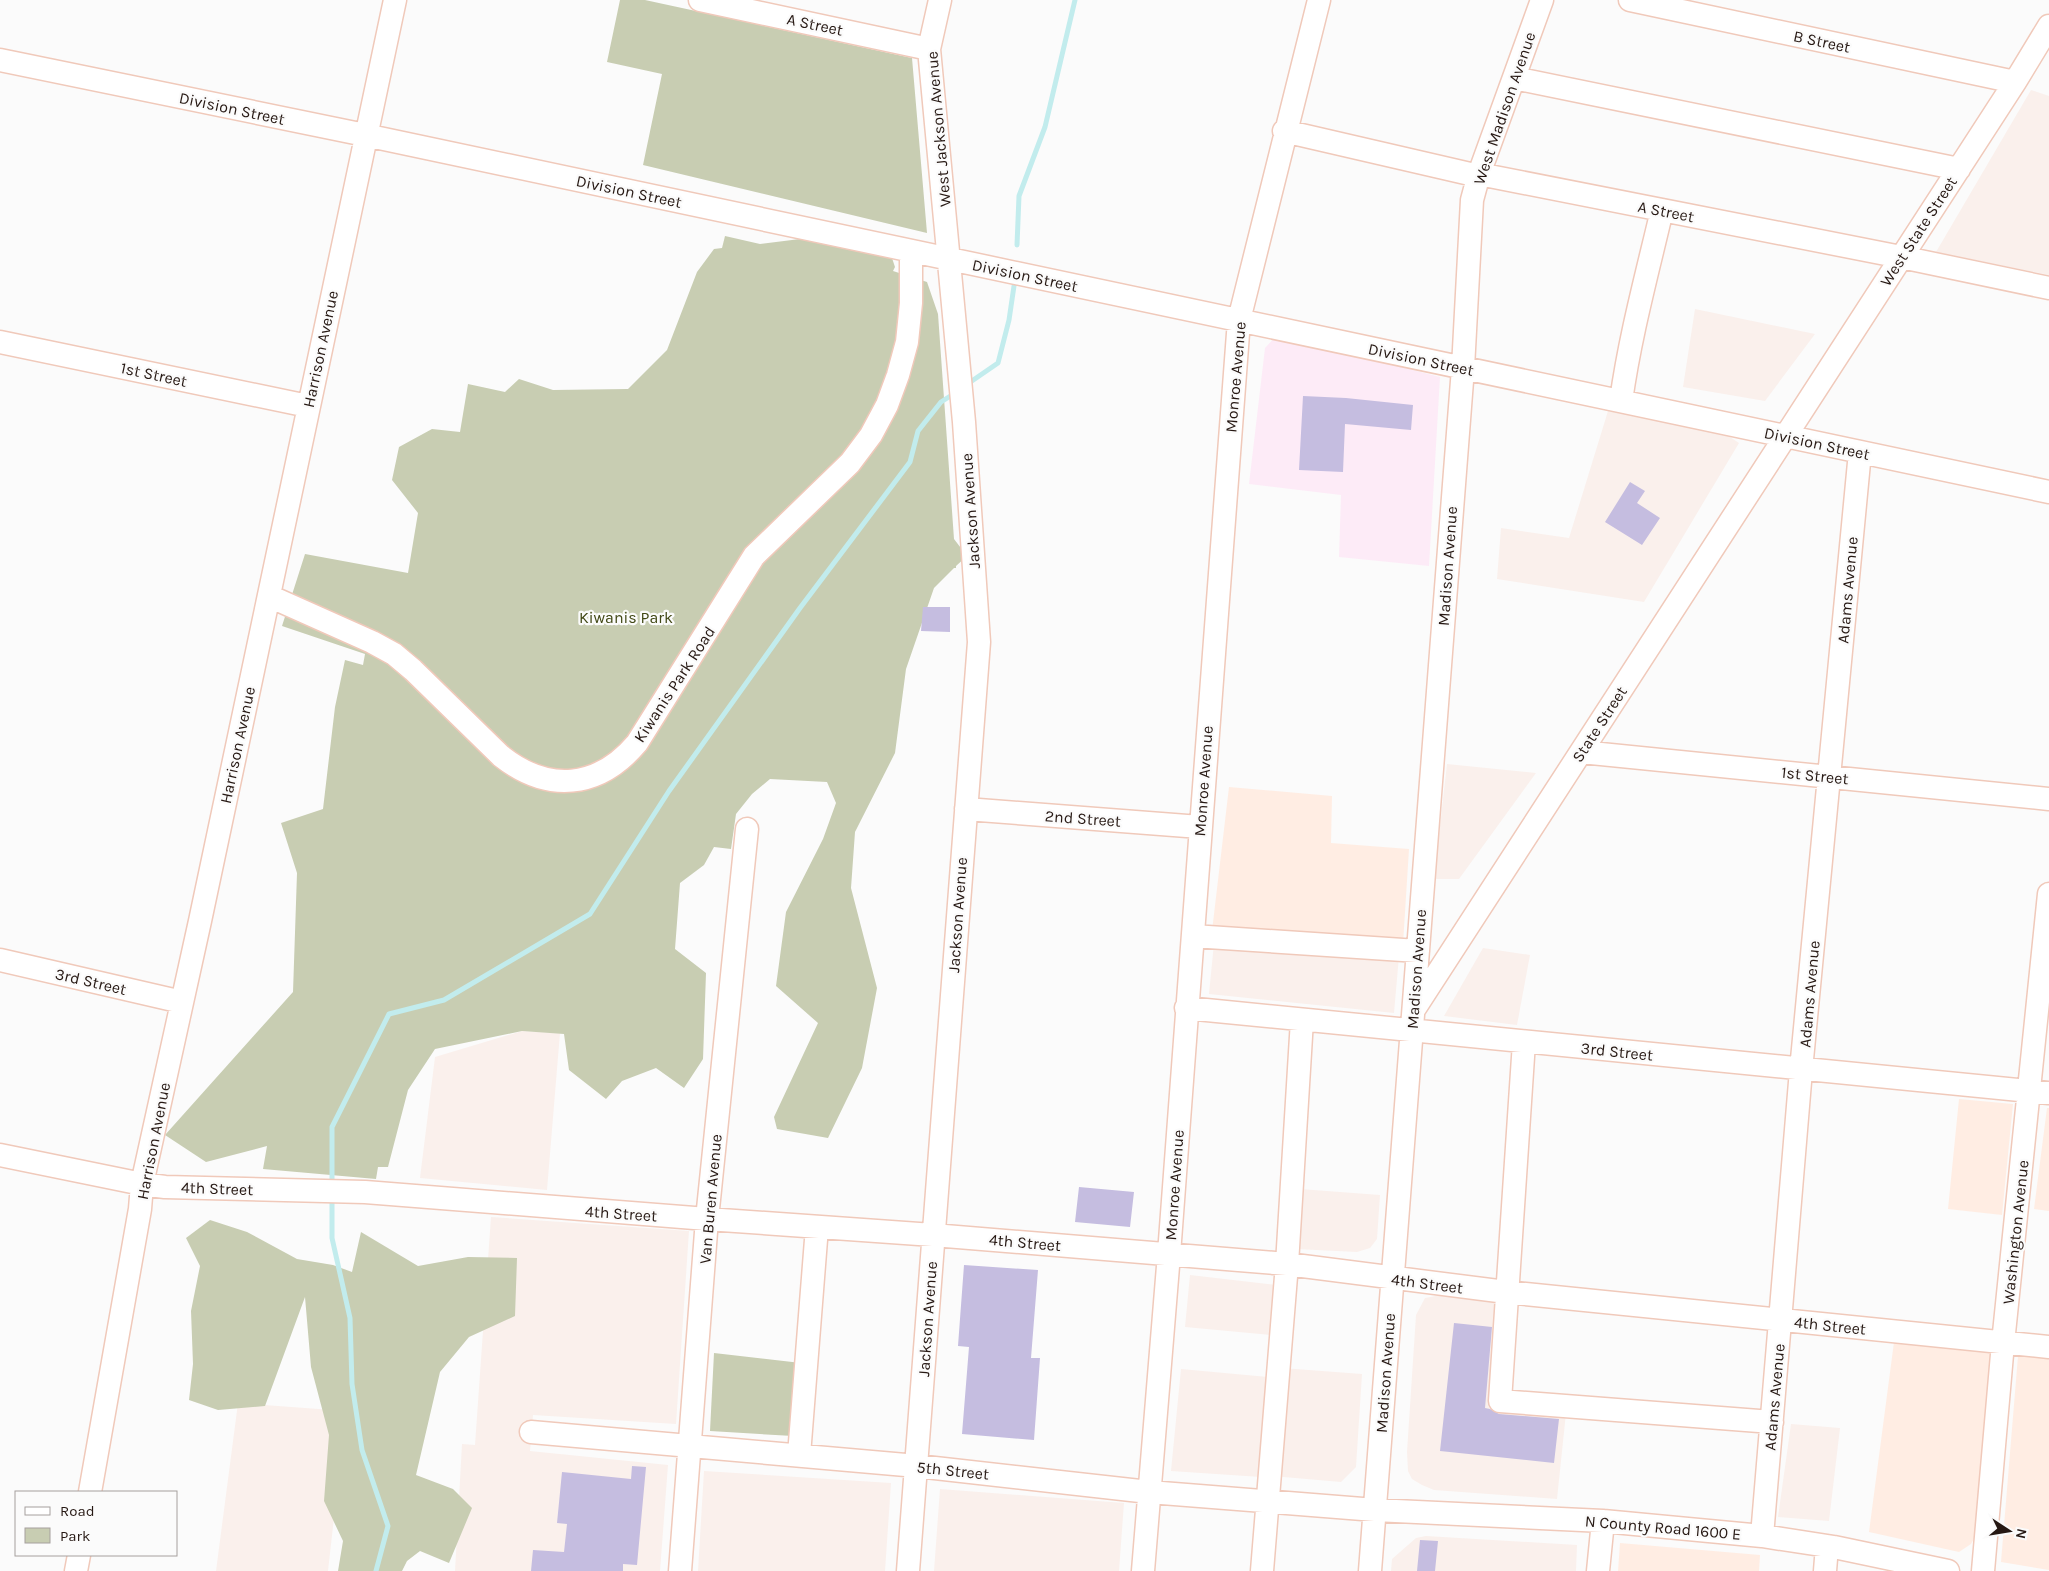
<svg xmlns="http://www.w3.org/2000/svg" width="2049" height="1571" viewBox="0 0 2049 1571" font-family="Karla,sans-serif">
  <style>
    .built { fill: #faf0ec }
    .industrial { fill: #ffede3 }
    .education { fill: #fdebf7 }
    .green { fill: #c8cdb2 }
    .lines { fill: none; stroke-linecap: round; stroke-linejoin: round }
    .stream { stroke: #c2eced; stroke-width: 5 }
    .building { fill: #c5bde0 }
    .minor-casing { stroke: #f0c9ba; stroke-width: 25 }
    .minor { stroke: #fff; stroke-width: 22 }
    .labels { text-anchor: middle; stroke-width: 4.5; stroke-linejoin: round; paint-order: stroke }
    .street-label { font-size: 16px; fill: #261813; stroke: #fbfbfb }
    .park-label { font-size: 16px; fill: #404714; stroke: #fbfbfb }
  </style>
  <rect width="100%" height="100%" fill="#fbfbfb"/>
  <!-- built -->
  <path class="built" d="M2031,90L2049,96V275L1936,252Z
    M1695,309L1815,334L1765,401L1683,387Z
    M1608,411L1721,431L1739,443L1644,602L1497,579L1501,528L1569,538Z
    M1447,764L1536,773L1459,879H1434Z
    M1214,943L1399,956L1394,1013L1209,994Z
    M1483,948L1530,955L1517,1025L1444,1016Z
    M522,1031L560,1033L547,1190L420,1178L435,1057Z
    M1300,1189L1380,1195L1377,1239L1370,1248L1357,1252L1296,1249Z
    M491,1217L689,1231L676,1424L533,1415L530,1451L668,1465L660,1571H455L462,1444L475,1445Z
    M1190,1275L1277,1285L1271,1335L1185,1327Z
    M1441,1295L1501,1302L1491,1405L1566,1413L1557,1499L1434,1490L1422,1485L1412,1479L1408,1471L1407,1452L1416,1315L1425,1298Z
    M1282,1368L1362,1374L1356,1467L1341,1482L1272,1476Z
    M1181,1369L1268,1377L1261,1477L1171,1471Z
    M238,1403L346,1411L328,1571H216Z
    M1791,1424L1840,1428L1829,1521L1778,1517Z
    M704,1471L891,1483L885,1571H698Z
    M940,1489L1124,1503L1119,1571H934Z
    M1426,1536L1577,1545L1576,1571H1391L1392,1559L1416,1538Z"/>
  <!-- industrial -->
  <path class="industrial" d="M1229,787L1332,796L1331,843L1409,849L1403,944L1212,931Z
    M1959,1099L2013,1104L2002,1215L1948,1209Z
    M2047,1108H2049V1211L2034,1209Z
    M1894,1342L1992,1353L1979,1530L1971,1544L1959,1552L1869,1532Z
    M2018,1356L2049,1358V1570L2001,1562Z
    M1620,1543L1760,1555L1759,1571H1618Z"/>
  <!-- education -->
  <path class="education" d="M1277,335L1440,377L1429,566L1339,557L1341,495L1249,484L1265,348Z"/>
  <!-- green -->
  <path class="green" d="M620,0H645L912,58L927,233L643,165L662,74L607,62Z
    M725,236L760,244L800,239L892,258L895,267L893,271L927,282L938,314L954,539L967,556L956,566V568H954L934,588L906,669L895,753L855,832L851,888L877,988L862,1068L828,1138L777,1129L774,1117L818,1023L776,986L786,912L823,839L836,803L827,782L770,779L752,794L736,814L731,849L714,847L704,865L680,883L675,949L706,973L703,1059L684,1088L656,1068L622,1081L606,1099L569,1070L564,1034L522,1031L435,1049L408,1090L388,1167H378L376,1179L263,1169L267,1146L206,1162L165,1135L293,992L297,873L281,823L323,809L335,707L345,660L363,665L365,654L282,626L305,554L408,573L418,513L392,480L399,447L432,429L460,432L468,384L505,392L519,379L553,390L628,389L667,350L697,272L714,249L722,248Z
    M210,1220L247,1232L297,1259L333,1265L352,1272L361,1232L418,1266L468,1257L517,1258L515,1316L469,1337L440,1372L416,1475L453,1489L472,1508L449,1563L420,1551L407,1561L402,1571H338L343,1541L324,1501L329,1435L311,1367L305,1297L265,1406L218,1410L189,1400L193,1364L191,1311L200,1266L186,1238Z
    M714,1353L801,1363L793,1436L710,1431Z"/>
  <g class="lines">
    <!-- stream -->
    <path class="stream" d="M1017,245L1019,196L1045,127L1075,0
      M966,385L998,363L1009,320L1014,286
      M332,1187V1127L389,1014L444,1000L590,914L669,791L800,608L910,462L918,431L941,402L955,393
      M332,1198V1238L350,1318L352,1384L362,1450L388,1526L376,1571"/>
  </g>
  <!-- building -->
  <path class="building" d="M1303,396L1346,398L1413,405L1411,430L1345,424L1343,472L1299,470Z
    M1630,482L1645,491L1637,503L1660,518L1642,545L1605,522Z
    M923,607H950V632L921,631Z
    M1079,1187L1134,1192L1130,1227L1075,1222Z
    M964,1265L1038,1270L1031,1358H1040L1034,1440L962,1434L969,1347L958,1346Z
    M1454,1323L1492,1327L1485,1408L1490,1409L1499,1414L1559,1419L1554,1463L1440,1451Z
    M632,1466L646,1467L637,1565L623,1564V1571H531L533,1550L564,1552L567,1524L557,1523L562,1472L631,1479Z
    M1420,1540L1438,1541L1435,1571H1417Z"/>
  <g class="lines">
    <defs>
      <path id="minor" d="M700,0L929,49
        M1630,0L2015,82
        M0,60L365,135L2049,492
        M1514,78L1959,169
        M1284,131L1470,174H1479L1901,257L2049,288
        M0,342L308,406
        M1621,401C1630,336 1647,274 1662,210
        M269,596L372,642L394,654L413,670L501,756C548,793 598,789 637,743L754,556L850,463L871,435L887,405L898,375L907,342L911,303V251
        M1581,752L2049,799
        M966,809L1200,827
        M1193,936L1418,951
        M0,960L182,1002
        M1186,1008L2049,1093
        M1415,1008L2015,82L2049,26
        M1524,1042L1500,1401L1772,1422
        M0,1155L142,1184L165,1187L365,1192L707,1219L933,1235L1287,1264L1506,1292L2049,1347
        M531,1432L917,1466L1149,1492L1375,1510L1603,1521L1762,1536L1834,1547L1948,1571
        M799,1455L817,1227
        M90,1492L140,1209L142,1184L200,921L395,0
        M1762,1536L1801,1070L1860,452
        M76,1571L79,1555
        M680,1571L707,1219L747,829
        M908,1571L979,642L964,422L929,49L940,0
        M1143,1571L1169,1254L1239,320L1319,0
        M1262,1571L1287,1264L1302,1020
        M1370,1571L1463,368L1472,200L1479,174L1542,0
        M1598,1571L1603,1521
        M1825,1571L1827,1546
        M1983,1571L2003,1343L2049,894"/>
    </defs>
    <!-- minor casing -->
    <use href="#minor" class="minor-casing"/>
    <!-- minor -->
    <use href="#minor" class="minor"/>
  </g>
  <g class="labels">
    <!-- street labels -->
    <g class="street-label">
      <text transform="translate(815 24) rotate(12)" y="6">A Street</text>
      <text transform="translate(1822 41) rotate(12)" y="6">B Street</text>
      <text transform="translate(232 108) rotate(12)" y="6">Division Street</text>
      <text transform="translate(1504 108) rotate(-71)" y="6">West Madison Avenue</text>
      <text transform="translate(938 129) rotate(-95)" y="6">West Jackson Avenue</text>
      <text transform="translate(629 191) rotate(12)" y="6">Division Street</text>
      <text transform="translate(1666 211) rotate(11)" y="6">A Street</text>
      <text transform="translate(1918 231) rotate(-57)" y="6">West State Street</text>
      <text transform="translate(1025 275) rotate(12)" y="6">Division Street</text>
      <text transform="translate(320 349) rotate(-78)" y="6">Harrison Avenue</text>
      <text transform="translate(1421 359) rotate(12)" y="6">Division Street</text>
      <text transform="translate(154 374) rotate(12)" y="6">1st Street</text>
      <text transform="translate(1235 377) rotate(-85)" y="6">Monroe Avenue</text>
      <text transform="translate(1817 443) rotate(12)" y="6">Division Street</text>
      <text transform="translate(970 511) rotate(-94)" y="6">Jackson Avenue</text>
      <text transform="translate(1447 566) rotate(-86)" y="6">Madison Avenue</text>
      <text transform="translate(1847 590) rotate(-85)" y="6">Adams Avenue</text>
      <text transform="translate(674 684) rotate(-57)" y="6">Kiwanis Park Road</text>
      <text transform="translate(1599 724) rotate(-57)" y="6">State Street</text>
      <text transform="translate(237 745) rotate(-78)" y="6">Harrison Avenue</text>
      <text transform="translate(1815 775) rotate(6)" y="6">1st Street</text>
      <text transform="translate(1203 781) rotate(-86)" y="6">Monroe Avenue</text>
      <text transform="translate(1083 818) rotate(4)" y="6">2nd Street</text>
      <text transform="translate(957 915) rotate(-86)" y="6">Jackson Avenue</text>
      <text transform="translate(1416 969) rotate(-86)" y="6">Madison Avenue</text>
      <text transform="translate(91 981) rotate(13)" y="6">3rd Street</text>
      <text transform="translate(1809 994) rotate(-85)" y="6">Adams Avenue</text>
      <text transform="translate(1617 1051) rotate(6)" y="6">3rd Street</text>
      <text transform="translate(153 1141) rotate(-79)" y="6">Harrison Avenue</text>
      <text transform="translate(1174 1185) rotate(-86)" y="6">Monroe Avenue</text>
      <text transform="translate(217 1188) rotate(2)" y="6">4th Street</text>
      <text transform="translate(710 1199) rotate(-85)" y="6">Van Buren Avenue</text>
      <text transform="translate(621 1213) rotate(4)" y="6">4th Street</text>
      <text transform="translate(2015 1232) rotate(-84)" y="6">Washington Avenue</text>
      <text transform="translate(1025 1242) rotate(5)" y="6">4th Street</text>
      <text transform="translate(1427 1283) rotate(7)" y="6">4th Street</text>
      <text transform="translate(927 1319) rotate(-86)" y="6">Jackson Avenue</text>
      <text transform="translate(1830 1325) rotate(6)" y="6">4th Street</text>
      <text transform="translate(1385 1373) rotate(-86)" y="6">Madison Avenue</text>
      <text transform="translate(1774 1397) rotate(-85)" y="6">Adams Avenue</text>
      <text transform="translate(953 1470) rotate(6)" y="6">5th Street</text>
      <text transform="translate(1663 1527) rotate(5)" y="6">N County Road 1600 E</text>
    </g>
    <!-- park labels -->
    <g class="park-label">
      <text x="626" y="623">Kiwanis Park</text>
    </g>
  </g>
  <!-- legend -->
  <rect x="15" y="1491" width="162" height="65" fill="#fbfbfb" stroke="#a6a09e"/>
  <rect x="25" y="1507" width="25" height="8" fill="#ffffff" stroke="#a6a09e"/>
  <text x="60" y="1516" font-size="15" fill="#261813">Road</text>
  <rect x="25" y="1528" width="25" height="15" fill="#c8cdb2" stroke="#a6a09e"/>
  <text x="60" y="1541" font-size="15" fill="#261813">Park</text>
  <!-- north arrow -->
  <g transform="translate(2009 1531) rotate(102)" stroke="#fbfbfb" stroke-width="4" paint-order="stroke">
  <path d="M0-4L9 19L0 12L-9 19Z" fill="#261813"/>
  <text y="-8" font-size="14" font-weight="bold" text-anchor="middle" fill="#261813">N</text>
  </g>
</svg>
